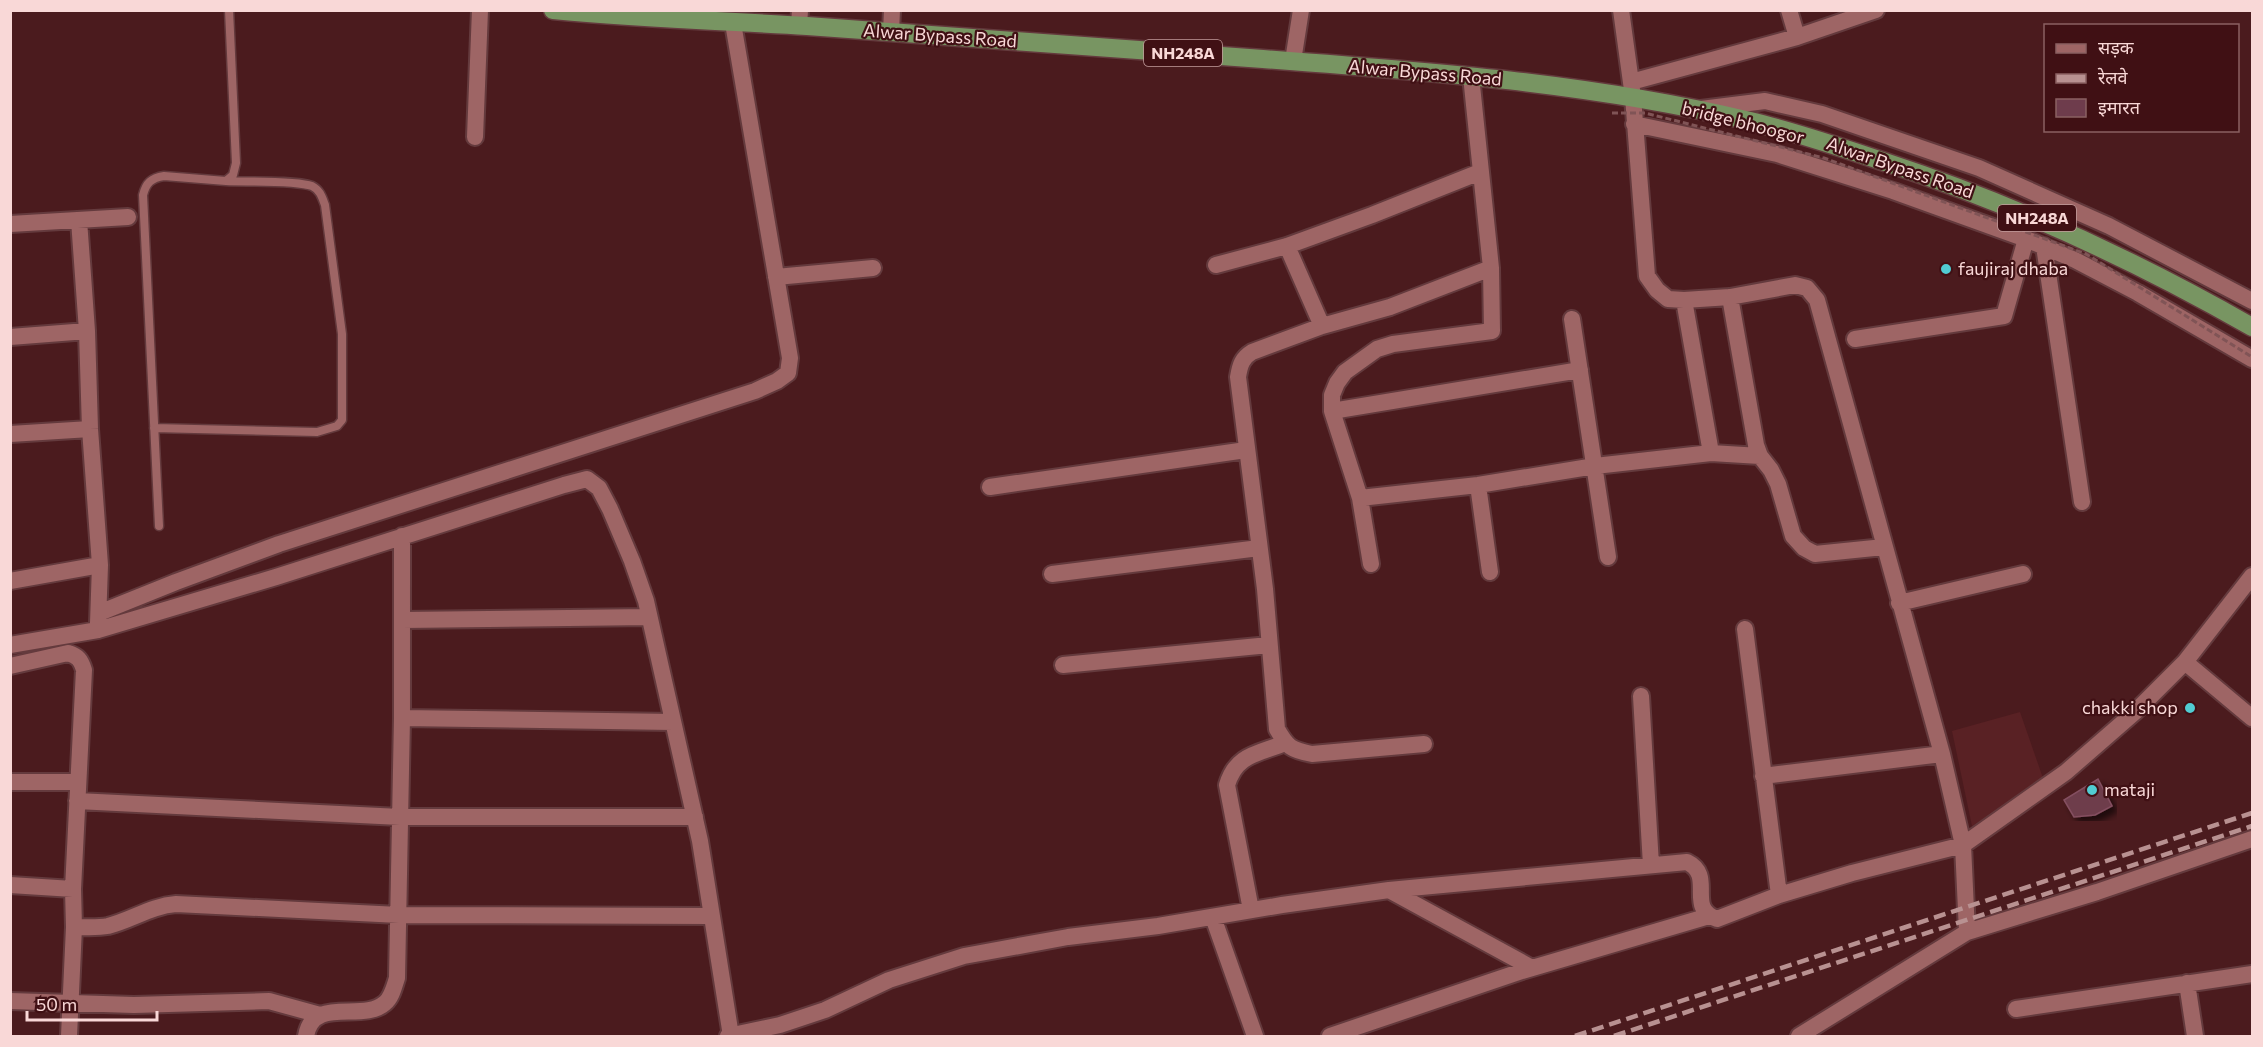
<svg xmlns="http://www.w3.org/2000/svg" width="2263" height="1047" viewBox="0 0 2263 1047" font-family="Commissioner,'Noto Sans Devanagari',sans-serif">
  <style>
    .built { fill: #592124 }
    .building { fill: #6e3c4c; stroke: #844f60; stroke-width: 1.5; filter: url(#shadow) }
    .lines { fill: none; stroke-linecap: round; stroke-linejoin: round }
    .service-casing { stroke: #643a3d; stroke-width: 11 }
    .minor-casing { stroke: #643a3d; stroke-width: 20 }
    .trunk-casing { stroke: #643a3d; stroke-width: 21 }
    .service { stroke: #9e6565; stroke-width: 8 }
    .minor { stroke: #9e6565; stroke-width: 16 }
    .trunk { stroke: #789562; stroke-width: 18 }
    .rail { stroke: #b89191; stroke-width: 4.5; stroke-dasharray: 12 6; stroke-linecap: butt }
    .path-bridge { stroke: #805456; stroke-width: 3; stroke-dasharray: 6 3; stroke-linecap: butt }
    .poi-dot { fill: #51ccd2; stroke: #401014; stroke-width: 2 }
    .labels { text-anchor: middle; stroke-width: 4.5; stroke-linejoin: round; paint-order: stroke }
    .shield { fill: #401014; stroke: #c29c9c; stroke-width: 1.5 }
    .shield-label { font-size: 16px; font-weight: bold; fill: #f9d8d7 }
    .street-label { font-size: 18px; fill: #f9d8d7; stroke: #401014 }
    .poi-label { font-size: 18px; fill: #f9d8d7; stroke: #401014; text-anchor: start }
  </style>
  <defs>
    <filter id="shadow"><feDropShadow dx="5.5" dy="5.5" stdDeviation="3" flood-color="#0009"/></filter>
  </defs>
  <rect width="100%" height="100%" fill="#4b1b1e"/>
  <!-- built -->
  <path class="built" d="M2020,712L2044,781L1972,826L1952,731Z"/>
  <!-- building -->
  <path class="building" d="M2098,779L2112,806L2095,815L2074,817L2064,800Z"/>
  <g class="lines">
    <defs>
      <path id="service" d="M154,428L317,432L337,426L342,420V334L325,205C322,197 320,190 312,186C295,180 245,182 226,181
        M159,526L143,195C146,183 151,178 164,176L226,181L233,175L236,163L229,10"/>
      <path id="minor" d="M1621,10L1633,97L1647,276L1657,290L1668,299L1684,300L1730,297L1795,285L1807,288L1817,300L1942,754L1963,845L1967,932
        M1789,10L1797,37
        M799,26L800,10
        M891,32L892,10
        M1293,61L1301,10
        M1631,82L1797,37L1876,10
        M1701,109L1765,101L1822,114L1979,168L2109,226L2252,301
        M1634,124L1777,154L1893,191L2026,239L2075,260L2138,293L2252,359
        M475,137L480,10
        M79,220L87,331L90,429L100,565L98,623
        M10,224L128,217
        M1287,246L1322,326L1252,352C1242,358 1240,365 1238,377L1265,589L1277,729C1287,747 1291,750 1312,754L1424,744
        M2044,246L2082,502
        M1216,265L1287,246L1372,215L1480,172
        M776,277L873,268
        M1730,297L1756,445L1760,456L1771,470L1778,484L1793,536L1804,548L1815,554L1884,547
        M1684,300L1711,453
        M1572,319L1608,557
        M1322,326L1390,307L1491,268
        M10,337L87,331
        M1855,339L2004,316L2026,239
        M1332,411L1580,370
        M10,434L90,429
        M1478,485L1490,572
        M990,487L1246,450
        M1360,498L1478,485L1595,466L1711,453L1760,456
        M1371,564L1360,498L1332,411V395L1337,383L1345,372L1377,349L1393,344L1492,331L1491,268L1471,76
        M1052,574L1259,548
        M10,581L100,565
        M1899,603L2023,574
        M99,613L176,582L279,544L755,391L777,381L788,373L790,358L733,23
        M402,620L649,617
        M1745,629L1779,895
        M10,645L98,630L276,577L564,485L587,479L599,488L610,509L632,561L646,601L700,841L731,1036
        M2185,662L2252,718
        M1063,665L1269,645
        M10,666L68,653C78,656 81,660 84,670L73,889L74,927L69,1036
        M1641,696L1651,865
        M402,718L673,722
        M1763,776L1942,754
        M10,782H78
        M77,801L400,817H695
        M10,885L73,889
        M1389,890L1532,968
        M1251,910L1227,785C1236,754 1258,754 1285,743
        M1213,917L1255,1036
        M74,927C86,927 97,928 108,926C132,920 151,906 176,904L399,915L712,916
        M2187,983L2195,1036
        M10,1001L134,1005L269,1001L320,1015
        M2016,1009L2252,974
        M306,1036C313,995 363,1023 385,1003C392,997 394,987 397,978L402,718V536
        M728,1036L780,1025L825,1010L889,980L964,956L1068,937L1158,926L1282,905L1389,890L1687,862C1716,876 1685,908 1717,919L1779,895L1852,873L1963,845L2066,772L2135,712L2185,662L2252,576
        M1330,1036L1522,971L1709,916
        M1799,1036L1967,932L2097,892L2252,839"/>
      <path id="trunk" d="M553,10C638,18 722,21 807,26C959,37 1111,48 1263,59C1426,71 1591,83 1750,121C1796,132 1840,147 1885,162C2013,204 2135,260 2252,327"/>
    </defs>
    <!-- service casing -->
    <use href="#service" class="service-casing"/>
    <!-- minor casing -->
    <use href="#minor" class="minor-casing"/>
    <!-- trunk casing -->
    <use href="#trunk" class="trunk-casing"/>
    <!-- service -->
    <use href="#service" class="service"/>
    <!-- minor -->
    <use href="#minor" class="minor"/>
    <!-- trunk -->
    <use href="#trunk" class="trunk"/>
    <!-- rail -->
    <path class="rail" d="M1575,1036L2252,813
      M1614,1036L2252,826"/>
    <!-- path-bridge -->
    <path class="path-bridge" d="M1612,113H1645L1824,158L2086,254L2252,357"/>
  </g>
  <!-- markers -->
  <g class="poi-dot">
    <circle cx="1946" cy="269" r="6"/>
    <circle cx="2190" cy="708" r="6"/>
    <circle cx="2092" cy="790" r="6"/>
  </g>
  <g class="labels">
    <!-- shield labels -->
    <g class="shield">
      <rect x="1144" y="40" width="78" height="26" rx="4.5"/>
      <rect x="1998" y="205" width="78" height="26" rx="4.5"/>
    </g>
    <g class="shield-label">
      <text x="1183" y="59">NH248A</text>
      <text x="2037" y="224">NH248A</text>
    </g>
    <!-- street labels -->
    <g class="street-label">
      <text transform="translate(940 36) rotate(4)" y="6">Alwar Bypass Road</text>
      <text transform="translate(1425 73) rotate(5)" y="6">Alwar Bypass Road</text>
      <text transform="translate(1743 123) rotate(14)" y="6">bridge bhoogor</text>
      <text transform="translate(1900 168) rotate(19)" y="6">Alwar Bypass Road</text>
    </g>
    <!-- poi labels -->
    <g class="poi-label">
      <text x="1958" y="275">faujiraj dhaba</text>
      <text x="2178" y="714" text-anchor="end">chakki shop</text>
      <text x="2104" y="796">mataji</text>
    </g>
  </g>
  <!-- border -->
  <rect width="2263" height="1047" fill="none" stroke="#f9d8d7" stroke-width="24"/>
  <!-- legend -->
  <rect x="2044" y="24" width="195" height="108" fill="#401014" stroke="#8a6062" stroke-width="1.5"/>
  <rect x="2056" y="44" width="30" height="9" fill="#9e6565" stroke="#8a6062" stroke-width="1.5"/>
  <text x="2098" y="54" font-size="18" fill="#f9d8d7">सड़क</text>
  <rect x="2056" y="74" width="30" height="9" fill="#b89191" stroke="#8a6062" stroke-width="1.5"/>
  <text x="2098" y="84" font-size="18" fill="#f9d8d7">रेलवे</text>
  <rect x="2056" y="99" width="30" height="18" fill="#6e3c4c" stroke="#8a6062" stroke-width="1.5"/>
  <text x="2098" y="114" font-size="18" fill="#f9d8d7">इमारत</text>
  <!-- scale -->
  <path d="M27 1011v9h130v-9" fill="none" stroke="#f9d8d7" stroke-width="3"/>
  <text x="36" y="1011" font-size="18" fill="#f9d8d7" stroke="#401014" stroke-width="4.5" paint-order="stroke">50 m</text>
</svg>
